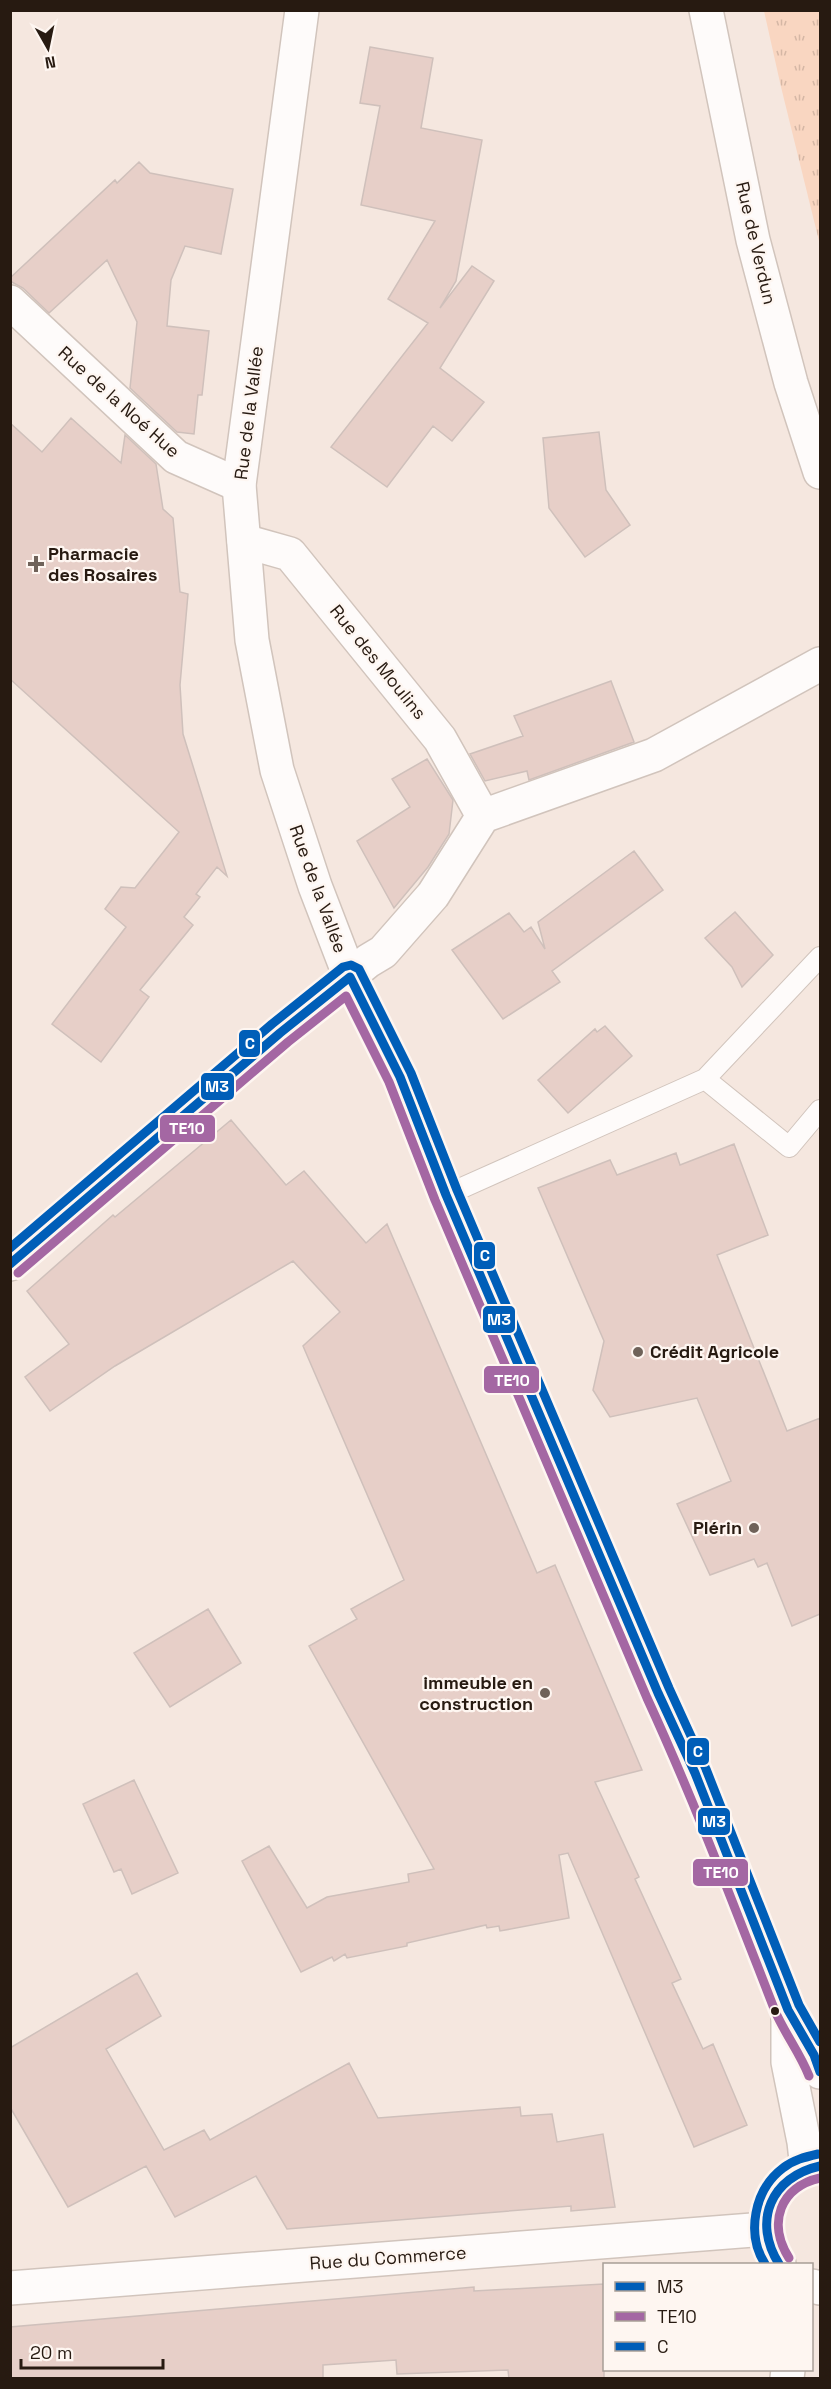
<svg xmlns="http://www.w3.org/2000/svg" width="831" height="2389" viewBox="0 0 831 2389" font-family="'Space Grotesk',sans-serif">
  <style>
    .grass { fill: url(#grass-tufts) }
    .building { fill: #e7cfc8; stroke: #cfc0bb; stroke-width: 1.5 }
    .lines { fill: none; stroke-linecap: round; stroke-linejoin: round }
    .service-casing { stroke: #d1c4bc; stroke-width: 22 }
    .minor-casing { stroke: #d1c4bc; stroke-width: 36 }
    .tertiary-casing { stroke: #d1c4bc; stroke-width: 36 }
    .secondary-casing { stroke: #d1c4bc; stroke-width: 36 }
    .service { stroke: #fefbfa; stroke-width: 20 }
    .minor { stroke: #fefbfa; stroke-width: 33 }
    .tertiary { stroke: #fefbfa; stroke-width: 33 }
    .secondary { stroke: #fefbfa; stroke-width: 33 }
    .bus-1-casing { stroke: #fef6f1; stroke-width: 14 }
    .bus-2-casing { stroke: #fef6f1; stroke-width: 14 }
    .bus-3-casing { stroke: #fef6f1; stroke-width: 14 }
    .bus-1 { stroke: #005eb8; stroke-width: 9 }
    .bus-2 { stroke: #a467a3; stroke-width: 9 }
    .bus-3 { stroke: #005eb8; stroke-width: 9 }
    .poi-dot { fill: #6f6259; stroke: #fef6f1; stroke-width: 2 }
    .bus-dot { fill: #271a11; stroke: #fef6f1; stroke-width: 2 }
    .labels { text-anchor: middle; stroke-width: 4.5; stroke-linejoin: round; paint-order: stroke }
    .street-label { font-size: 18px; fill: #271a11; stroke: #fef6f1 }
    .poi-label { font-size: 18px; font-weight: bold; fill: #271a11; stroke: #fef6f1; text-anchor: start }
    .line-badge { stroke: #fef6f1; stroke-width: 2 }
    .badge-label { font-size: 16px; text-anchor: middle; font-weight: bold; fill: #fff }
  </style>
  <defs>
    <pattern id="grass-tufts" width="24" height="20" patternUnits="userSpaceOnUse" patternTransform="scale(1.5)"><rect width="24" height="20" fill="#f9d6c1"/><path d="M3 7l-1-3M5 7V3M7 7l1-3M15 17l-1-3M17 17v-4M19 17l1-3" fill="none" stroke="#d5b7a5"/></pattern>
  </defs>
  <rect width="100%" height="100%" fill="#f5e7df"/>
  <!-- grass -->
  <path class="grass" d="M764,11H820V245L781,87Z"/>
  <!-- building -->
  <path class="building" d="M370,47L433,58L421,128L482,140L456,281L440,308L472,266L494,281L440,368L484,402L452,441L433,426L387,487L331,447L428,323L388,299L435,221L361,205L380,106L360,103Z
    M139,162L150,173L233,189L221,254L185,246L171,280L167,326L209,331L202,395H198L194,434L177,432L130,388L137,322L107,260L49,313L23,288L10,281V278L115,180L117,183Z
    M71,418L121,463L125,435L156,464L163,509L173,518L180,592L188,594L180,685L183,734L227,876L217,867L196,894L200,897L184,917L193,925L140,990L149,997L101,1062L52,1024L126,927L105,909L121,887L135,888L179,832L10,679V423L42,452Z
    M599,432L606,490L630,525L585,557L549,508L543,438Z
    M611,681L634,742L529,780L527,771L485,781L470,754L523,736L514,716Z
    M427,759L453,800L449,834L428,867L394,908L357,841L410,807L392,779Z
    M634,851L663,890L552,971L560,982L503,1019L452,950L509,913L524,932L531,927L545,949L538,922Z
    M735,912L773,955L742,987L732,967L705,938Z
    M605,1026L632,1056L568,1113L538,1080L595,1029L597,1032Z
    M231,1120L286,1185L304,1171L366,1243L387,1224L537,1573L555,1565L642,1770L595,1782L639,1877L635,1879L681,1979L672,1983L703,2049L713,2044L747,2125L694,2147L568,1853L559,1855L569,1918L500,1931L499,1926L487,1928L486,1925L407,1943V1946L347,1958L345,1954L334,1961L332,1957L301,1972L242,1861L269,1846L307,1908L327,1897L409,1882L408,1874L434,1869L309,1646L357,1619L351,1609L404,1580L303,1346L340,1312L293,1261L115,1366L50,1411L25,1377L69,1344L27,1291L113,1215L115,1217Z
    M734,1144L768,1235L717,1255L787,1431L820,1418V1614L792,1626L767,1563L758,1567L754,1559L710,1575L677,1504L731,1481L697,1398L610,1417L593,1390L604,1341L538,1188L610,1160L617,1175L676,1153L680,1165Z
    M208,1609L241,1663L170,1707L134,1653Z
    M134,1780L178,1873L132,1894L121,1869L114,1872L83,1804Z
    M137,1973L161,2016L106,2049L164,2150L204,2130L210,2140L349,2063L378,2118L520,2107L521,2116L552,2114L557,2142L603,2134L615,2207L571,2211V2206L287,2229L256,2176L175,2217L146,2166L68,2207L10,2107V2048Z
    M604,2284V2379H509L508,2370L397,2374L396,2360L323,2365V2379H10V2327L474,2287V2291Z"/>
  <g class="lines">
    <defs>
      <path id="service" d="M705,1079L789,1147L820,1110
        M446,1195L705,1079L820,957"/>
      <path id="minor" d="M10,302L176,457L239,485
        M244,541L290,554L440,739L483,816
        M10,1264L280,1033L368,961L383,952L433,895L483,816L654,755L820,664"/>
      <path id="tertiary" d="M302,10L239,485L252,640L277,770L315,886L350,977L400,1077L446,1195L658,1693L695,1773L788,2010L814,2055L820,2072
        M788,2012V2062L804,2142L807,2169
        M779,2264C759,2239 763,2198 789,2178C798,2171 810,2168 820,2166
        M812,2286L820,2288
        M10,2288L766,2229
        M787,2378L788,2370"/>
      <path id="secondary" d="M706,10L753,240L791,383L820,472"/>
    </defs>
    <!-- service casing -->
    <use href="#service" class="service-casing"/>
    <!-- minor casing -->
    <use href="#minor" class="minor-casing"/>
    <!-- tertiary casing -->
    <use href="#tertiary" class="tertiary-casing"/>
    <!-- secondary casing -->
    <use href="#secondary" class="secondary-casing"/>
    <!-- service -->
    <use href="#service" class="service"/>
    <!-- minor -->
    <use href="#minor" class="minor"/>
    <!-- tertiary -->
    <use href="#tertiary" class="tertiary"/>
    <!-- secondary -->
    <use href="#secondary" class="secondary"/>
    <defs>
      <path id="bus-1" d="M10,1264L280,1033L350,977L400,1077L446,1195L658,1693L695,1773L788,2010L814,2055L820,2072
        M779,2264C752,2221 771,2177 820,2166"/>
      <path id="bus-2" d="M18,1273L288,1042L346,996L389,1082L435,1200L647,1698C694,1800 734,1906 775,2011C785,2034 800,2053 809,2076
        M789,2258C767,2223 780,2187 820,2178"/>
      <path id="bus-3" d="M10,1248L272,1024L343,967L351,965L359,969L411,1073L457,1190L669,1688L706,1769L799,2005L820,2042
        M765,2264C746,2234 754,2190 783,2168C793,2160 805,2157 818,2154"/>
    </defs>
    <!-- bus-1 casing -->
    <use href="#bus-1" class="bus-1-casing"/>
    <!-- bus-2 casing -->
    <use href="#bus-2" class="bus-2-casing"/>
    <!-- bus-3 casing -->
    <use href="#bus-3" class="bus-3-casing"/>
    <!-- bus-1 -->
    <use href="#bus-1" class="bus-1"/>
    <!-- bus-2 -->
    <use href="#bus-2" class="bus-2"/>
    <!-- bus-3 -->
    <use href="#bus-3" class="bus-3"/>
  </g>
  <!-- markers -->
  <g class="poi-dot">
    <path d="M33 555h6v6h6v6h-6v6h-6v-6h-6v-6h6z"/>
    <circle cx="638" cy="1352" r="6"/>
    <circle cx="754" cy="1528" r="6"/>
    <circle cx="545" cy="1693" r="6"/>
  </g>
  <circle class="bus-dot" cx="775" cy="2011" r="5"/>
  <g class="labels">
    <!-- street labels -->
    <g class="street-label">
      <text transform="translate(756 243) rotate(77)" y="6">Rue de Verdun</text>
      <text transform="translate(119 402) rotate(42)" y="6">Rue de la Noé Hue</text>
      <text transform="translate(249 413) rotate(-83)" y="6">Rue de la Vallée</text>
      <text transform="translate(378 662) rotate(51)" y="6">Rue des Moulins</text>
      <text transform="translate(318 889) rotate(70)" y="6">Rue de la Vallée</text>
      <text transform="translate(388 2258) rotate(-4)" y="6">Rue du Commerce</text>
    </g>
    <!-- poi labels -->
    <g class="poi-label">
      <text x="48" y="560">Pharmacie<tspan x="48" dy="21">des Rosaires</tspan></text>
      <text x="650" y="1358">Crédit Agricole</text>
      <text x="742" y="1534" text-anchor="end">Plérin</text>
      <text x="533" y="1689" text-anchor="end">immeuble en<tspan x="533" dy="21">construction</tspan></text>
    </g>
  </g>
  <g class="line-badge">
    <rect x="238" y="1029" width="23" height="29" rx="6" fill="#005eb8"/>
    <rect x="200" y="1072" width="35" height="29" rx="6" fill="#005eb8"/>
    <rect x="159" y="1114" width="57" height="29" rx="6" fill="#a467a3"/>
    <rect x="473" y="1241" width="23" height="29" rx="6" fill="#005eb8"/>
    <rect x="482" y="1305" width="34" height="29" rx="6" fill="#005eb8"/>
    <rect x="483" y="1365" width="57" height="29" rx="6" fill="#a467a3"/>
    <rect x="686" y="1737" width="24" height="29" rx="6" fill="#005eb8"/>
    <rect x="697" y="1807" width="34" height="29" rx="6" fill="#005eb8"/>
    <rect x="692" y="1858" width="57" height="29" rx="6" fill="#a467a3"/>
  </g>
  <g class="badge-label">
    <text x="250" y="1049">C</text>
    <text x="217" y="1092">M3</text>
    <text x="187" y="1134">TE10</text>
    <text x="485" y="1261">C</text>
    <text x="499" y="1325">M3</text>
    <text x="512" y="1386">TE10</text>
    <text x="698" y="1757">C</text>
    <text x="714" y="1827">M3</text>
    <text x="721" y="1878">TE10</text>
  </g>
  <!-- border -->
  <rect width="831" height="2389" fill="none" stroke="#271a11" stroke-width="24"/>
  <!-- legend -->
  <rect x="603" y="2263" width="210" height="108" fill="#fef6f1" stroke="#a89e97" stroke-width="1.5"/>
  <rect x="615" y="2282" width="30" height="9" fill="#005eb8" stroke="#a89e97" stroke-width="1.5"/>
  <text x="657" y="2293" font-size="18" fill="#271a11">M3</text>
  <rect x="615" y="2312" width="30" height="9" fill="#a467a3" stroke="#a89e97" stroke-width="1.5"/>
  <text x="657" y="2323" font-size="18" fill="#271a11">TE10</text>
  <rect x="615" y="2342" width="30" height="9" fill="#005eb8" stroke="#a89e97" stroke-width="1.5"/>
  <text x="657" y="2353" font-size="18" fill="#271a11">C</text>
  <!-- north arrow -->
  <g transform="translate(48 48) rotate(171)" stroke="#fef6f1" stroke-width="4.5" paint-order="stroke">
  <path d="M0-4.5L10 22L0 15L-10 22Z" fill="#271a11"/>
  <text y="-9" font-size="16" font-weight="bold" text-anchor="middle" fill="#271a11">N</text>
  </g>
  <!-- scale -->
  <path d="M21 2359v9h142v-9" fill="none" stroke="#271a11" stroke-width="3"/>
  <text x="30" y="2359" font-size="18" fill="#271a11" stroke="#fef6f1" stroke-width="4.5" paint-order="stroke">20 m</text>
</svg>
